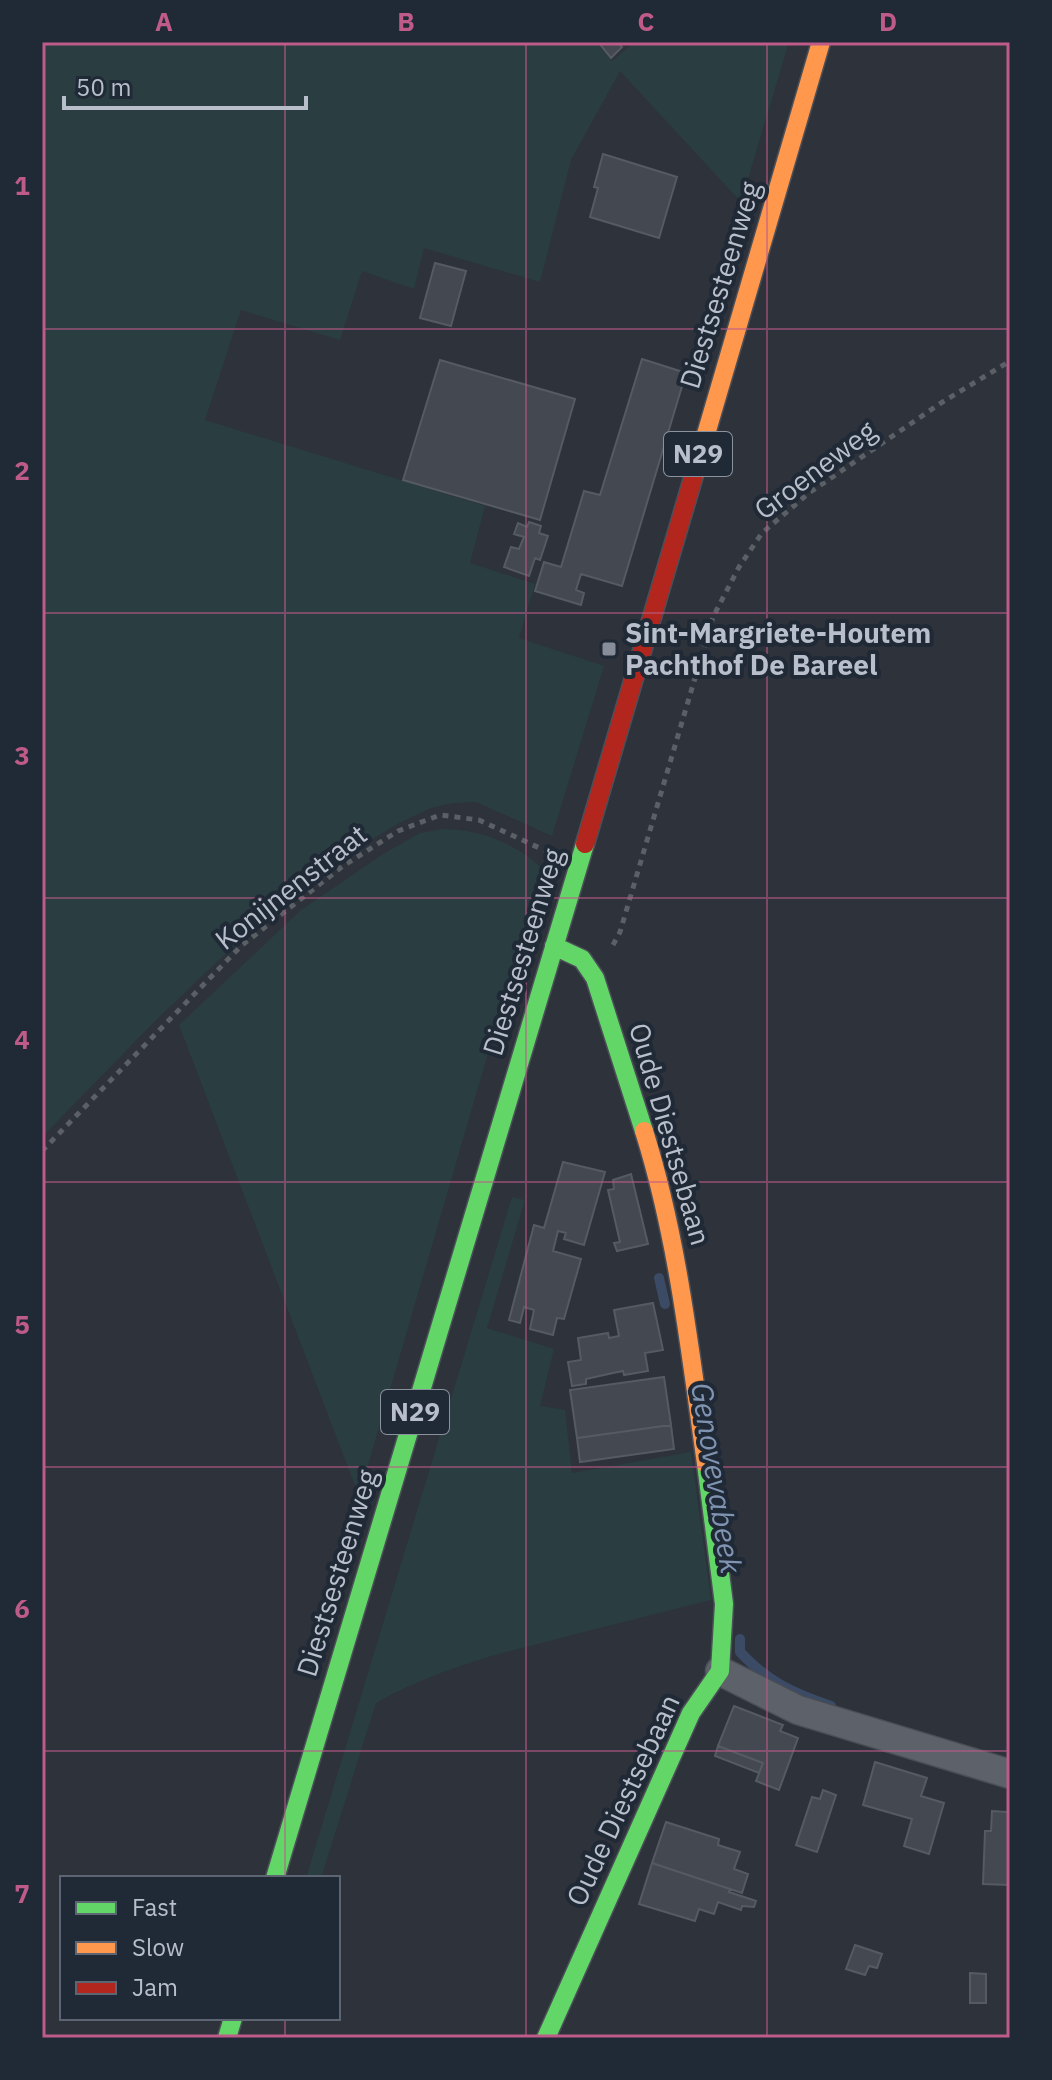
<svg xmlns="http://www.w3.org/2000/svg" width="1052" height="2080" viewBox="0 0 1052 2080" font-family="'IBM Plex Sans',sans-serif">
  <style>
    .green { fill: #2a3d41 }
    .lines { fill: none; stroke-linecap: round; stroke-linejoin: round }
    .stream { stroke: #3c4b65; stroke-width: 10 }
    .building { fill: #444850; stroke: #555a63; stroke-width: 2 }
    .street-casing { stroke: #494d54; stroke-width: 31 }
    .fast-casing { stroke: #4b4f58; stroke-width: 21 }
    .slow-casing { stroke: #4b4f58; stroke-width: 21 }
    .jam-casing { stroke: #4b4f58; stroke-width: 21 }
    .path { stroke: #5a6066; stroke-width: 5; stroke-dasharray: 6 6; stroke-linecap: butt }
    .street { stroke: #5d6169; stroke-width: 28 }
    .fast { stroke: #63d668; stroke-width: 18 }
    .slow { stroke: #ff974d; stroke-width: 18 }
    .jam { stroke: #b3261e; stroke-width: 18 }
    .grid { fill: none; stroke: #be5b88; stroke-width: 2; stroke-opacity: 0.55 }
    .poi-dot { fill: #878e99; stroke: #202936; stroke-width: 3 }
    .labels { text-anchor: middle; stroke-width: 8; stroke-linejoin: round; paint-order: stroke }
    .shield { fill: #202936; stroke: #8a929e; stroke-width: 2 }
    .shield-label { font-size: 26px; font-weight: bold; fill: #b8bfcb }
    .street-label { font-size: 28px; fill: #b8bfcb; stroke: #202936 }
    .poi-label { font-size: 28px; font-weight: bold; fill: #b8bfcb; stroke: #202936; text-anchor: start }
    .water-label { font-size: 30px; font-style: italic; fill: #8094b2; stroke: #202936 }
    .neatline { fill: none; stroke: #be5b88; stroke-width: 3 }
    .grid-label { font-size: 26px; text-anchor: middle; font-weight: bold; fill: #be5b88 }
  </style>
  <rect width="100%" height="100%" fill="#2d323b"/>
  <!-- green -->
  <path class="green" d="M42,42H596L612,61L632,44L631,42H789L741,202L620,71L571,160L540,282L424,248L414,289L362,271L340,340L241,310L205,420L485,506L470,563L535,584L519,638L604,666L552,836L476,802L453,803L431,808L399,823L320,871L263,918L157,1019L42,1137Z
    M443,829C482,830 513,842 542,868L359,1496L179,1025L301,910L383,854L420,833Z
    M512,1197L525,1200L487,1328L554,1349L540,1406L565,1410L572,1473L691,1452L711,1600C661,1612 611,1625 561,1638C496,1654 434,1670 376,1703L321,1878H306Z"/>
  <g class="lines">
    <!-- stream -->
    <path class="stream" d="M659,1278L665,1304
      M740,1639V1652C768,1682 793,1693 831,1706"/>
  </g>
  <!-- building -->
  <path class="building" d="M598,42H617L622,47L611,58Z
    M603,154L677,177L659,238L590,217L598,188L594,187Z
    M435,263L466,271L451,326L420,318Z
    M642,359L686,373L622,586L581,574L576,590L584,593L581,605L535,591L544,562L561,567L584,491L600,495Z
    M440,360L575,399L540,520L403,480Z
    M529,522L541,526L539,533L548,536L540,560L535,558L529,576L504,567L511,547L519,549L524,537L514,534L518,523L527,527Z
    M563,1162L605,1172L584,1245L564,1239L566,1233L558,1231L553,1251L581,1259L564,1319L557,1318L553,1335L530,1329L534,1310L524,1307L520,1323L509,1320L534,1225L544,1228Z
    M631,1174L648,1244L617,1251L614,1243L620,1242L608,1190L614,1189L613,1180Z
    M653,1303L663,1350L645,1353L648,1371L624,1375L623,1371L613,1373L586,1379V1384L572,1386L568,1362L581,1360L578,1338L608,1333L609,1338L619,1336L614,1310Z
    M664,1377L671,1425L577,1438L570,1390Z
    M671,1425L674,1449L580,1462L577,1438Z
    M734,1706L783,1725L780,1731L798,1738L779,1790L756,1781L763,1763L718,1746Z
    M718,1746L763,1763L759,1773L715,1756Z
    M875,1762L927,1778L921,1796L944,1803L929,1854L904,1846L912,1819L863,1805Z
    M823,1790L836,1795L817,1852L796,1845L812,1797L820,1799Z
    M1009,1809L1010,1885L983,1884L985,1831H991L992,1811L1007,1812Z
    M666,1822L719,1839L718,1845L740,1852L734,1869L748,1874L742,1893L652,1863Z
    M652,1863L730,1889L729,1892L756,1901L754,1907L742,1906L741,1910L718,1902L714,1914L699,1909L695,1921L639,1904Z
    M855,1945L882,1954L877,1968L869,1966L865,1975L846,1969Z
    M970,1973L986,1974V2003H970Z"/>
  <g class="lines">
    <defs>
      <path id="street" d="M720,1671L798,1710L1010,1774"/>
      <path id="fast" d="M554,946L582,959L595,978L644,1131
        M275,1878L585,844
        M227,2038L233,2018
        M546,2038L691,1713L720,1671L724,1604L706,1464"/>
      <path id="slow" d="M694,475L821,42
        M644,1131C678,1239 690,1352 706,1464"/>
      <path id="jam" d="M585,844L694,475"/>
    </defs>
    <!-- street casing -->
    <use href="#street" class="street-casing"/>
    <!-- fast casing -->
    <use href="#fast" class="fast-casing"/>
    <!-- slow casing -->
    <use href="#slow" class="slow-casing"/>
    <!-- jam casing -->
    <use href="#jam" class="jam-casing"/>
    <!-- path -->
    <path class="path" d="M613,945L620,932L713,617L739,567L762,533L809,493L941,403L1010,361
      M42,1151L241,946L343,866L398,831L440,815L479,820L546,851"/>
    <!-- street -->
    <use href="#street" class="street"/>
    <!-- fast -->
    <use href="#fast" class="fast"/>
    <!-- slow -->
    <use href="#slow" class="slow"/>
    <!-- jam -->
    <use href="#jam" class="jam"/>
  </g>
  <!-- grid -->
  <path class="grid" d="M285,42V1878M526,42V2038M767,42V2038M42,329H1010M42,613H1010M42,898H1010M42,1182H1010M42,1467H1010M42,1751H1010M285,2018V2038"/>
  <!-- markers -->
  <rect class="poi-dot" x="601" y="641" width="16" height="16" rx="4"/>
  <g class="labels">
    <!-- shield labels -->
    <g class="shield">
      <rect x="664" y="432" width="68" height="44" rx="6"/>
      <rect x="381" y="1390" width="68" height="44" rx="6"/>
    </g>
    <g class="shield-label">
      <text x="698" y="463">N29</text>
      <text x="415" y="1421">N29</text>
    </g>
    <!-- street labels -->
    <g class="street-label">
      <text transform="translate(720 285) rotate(-73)" y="10">Diestsesteenweg</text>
      <text transform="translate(815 470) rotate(-37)" y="10">Groeneweg</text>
      <text transform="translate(291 887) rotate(-38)" y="10">Konijnenstraat</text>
      <text transform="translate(523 952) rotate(-73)" y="10">Diestsesteenweg</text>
      <text transform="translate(670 1134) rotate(74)" y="10">Oude Diestsebaan</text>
      <text transform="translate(337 1573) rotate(-73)" y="10">Diestsesteenweg</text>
      <text transform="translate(623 1800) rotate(-65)" y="10">Oude Diestsebaan</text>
    </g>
    <!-- poi labels -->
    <g class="poi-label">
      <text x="625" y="643">Sint-Margriete-Houtem<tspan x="625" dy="32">Pachthof De Bareel</tspan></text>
    </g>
    <!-- water labels -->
    <g class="water-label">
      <text transform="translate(716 1478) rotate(81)" y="10">Genovevabeek</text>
    </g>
  </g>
  <!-- border -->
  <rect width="1052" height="2080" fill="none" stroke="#202936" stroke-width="88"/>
  <!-- legend -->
  <rect x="60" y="1876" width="280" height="144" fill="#202936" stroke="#5d6572" stroke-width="2"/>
  <rect x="76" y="1902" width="40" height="12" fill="#63d668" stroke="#5d6572" stroke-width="2"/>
  <text x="132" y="1916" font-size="24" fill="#b8bfcb">Fast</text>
  <rect x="76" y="1942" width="40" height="12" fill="#ff974d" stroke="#5d6572" stroke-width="2"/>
  <text x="132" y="1956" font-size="24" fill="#b8bfcb">Slow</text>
  <rect x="76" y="1982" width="40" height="12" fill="#b3261e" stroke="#5d6572" stroke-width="2"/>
  <text x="132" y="1996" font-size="24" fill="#b8bfcb">Jam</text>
  <!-- scale -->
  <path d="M64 96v12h242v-12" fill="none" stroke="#b8bfcb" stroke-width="4"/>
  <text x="76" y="96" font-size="24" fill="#b8bfcb" stroke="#202936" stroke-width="6" paint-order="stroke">50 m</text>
  <rect x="44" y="44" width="964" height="1992" class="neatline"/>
  <g class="grid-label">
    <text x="164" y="31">A</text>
    <text x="406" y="31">B</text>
    <text x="646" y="31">C</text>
    <text x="888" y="31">D</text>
    <text x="22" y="195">1</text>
    <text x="22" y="480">2</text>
    <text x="22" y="765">3</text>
    <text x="22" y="1049">4</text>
    <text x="22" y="1334">5</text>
    <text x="22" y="1618">6</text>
    <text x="22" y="1903">7</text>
  </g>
</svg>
